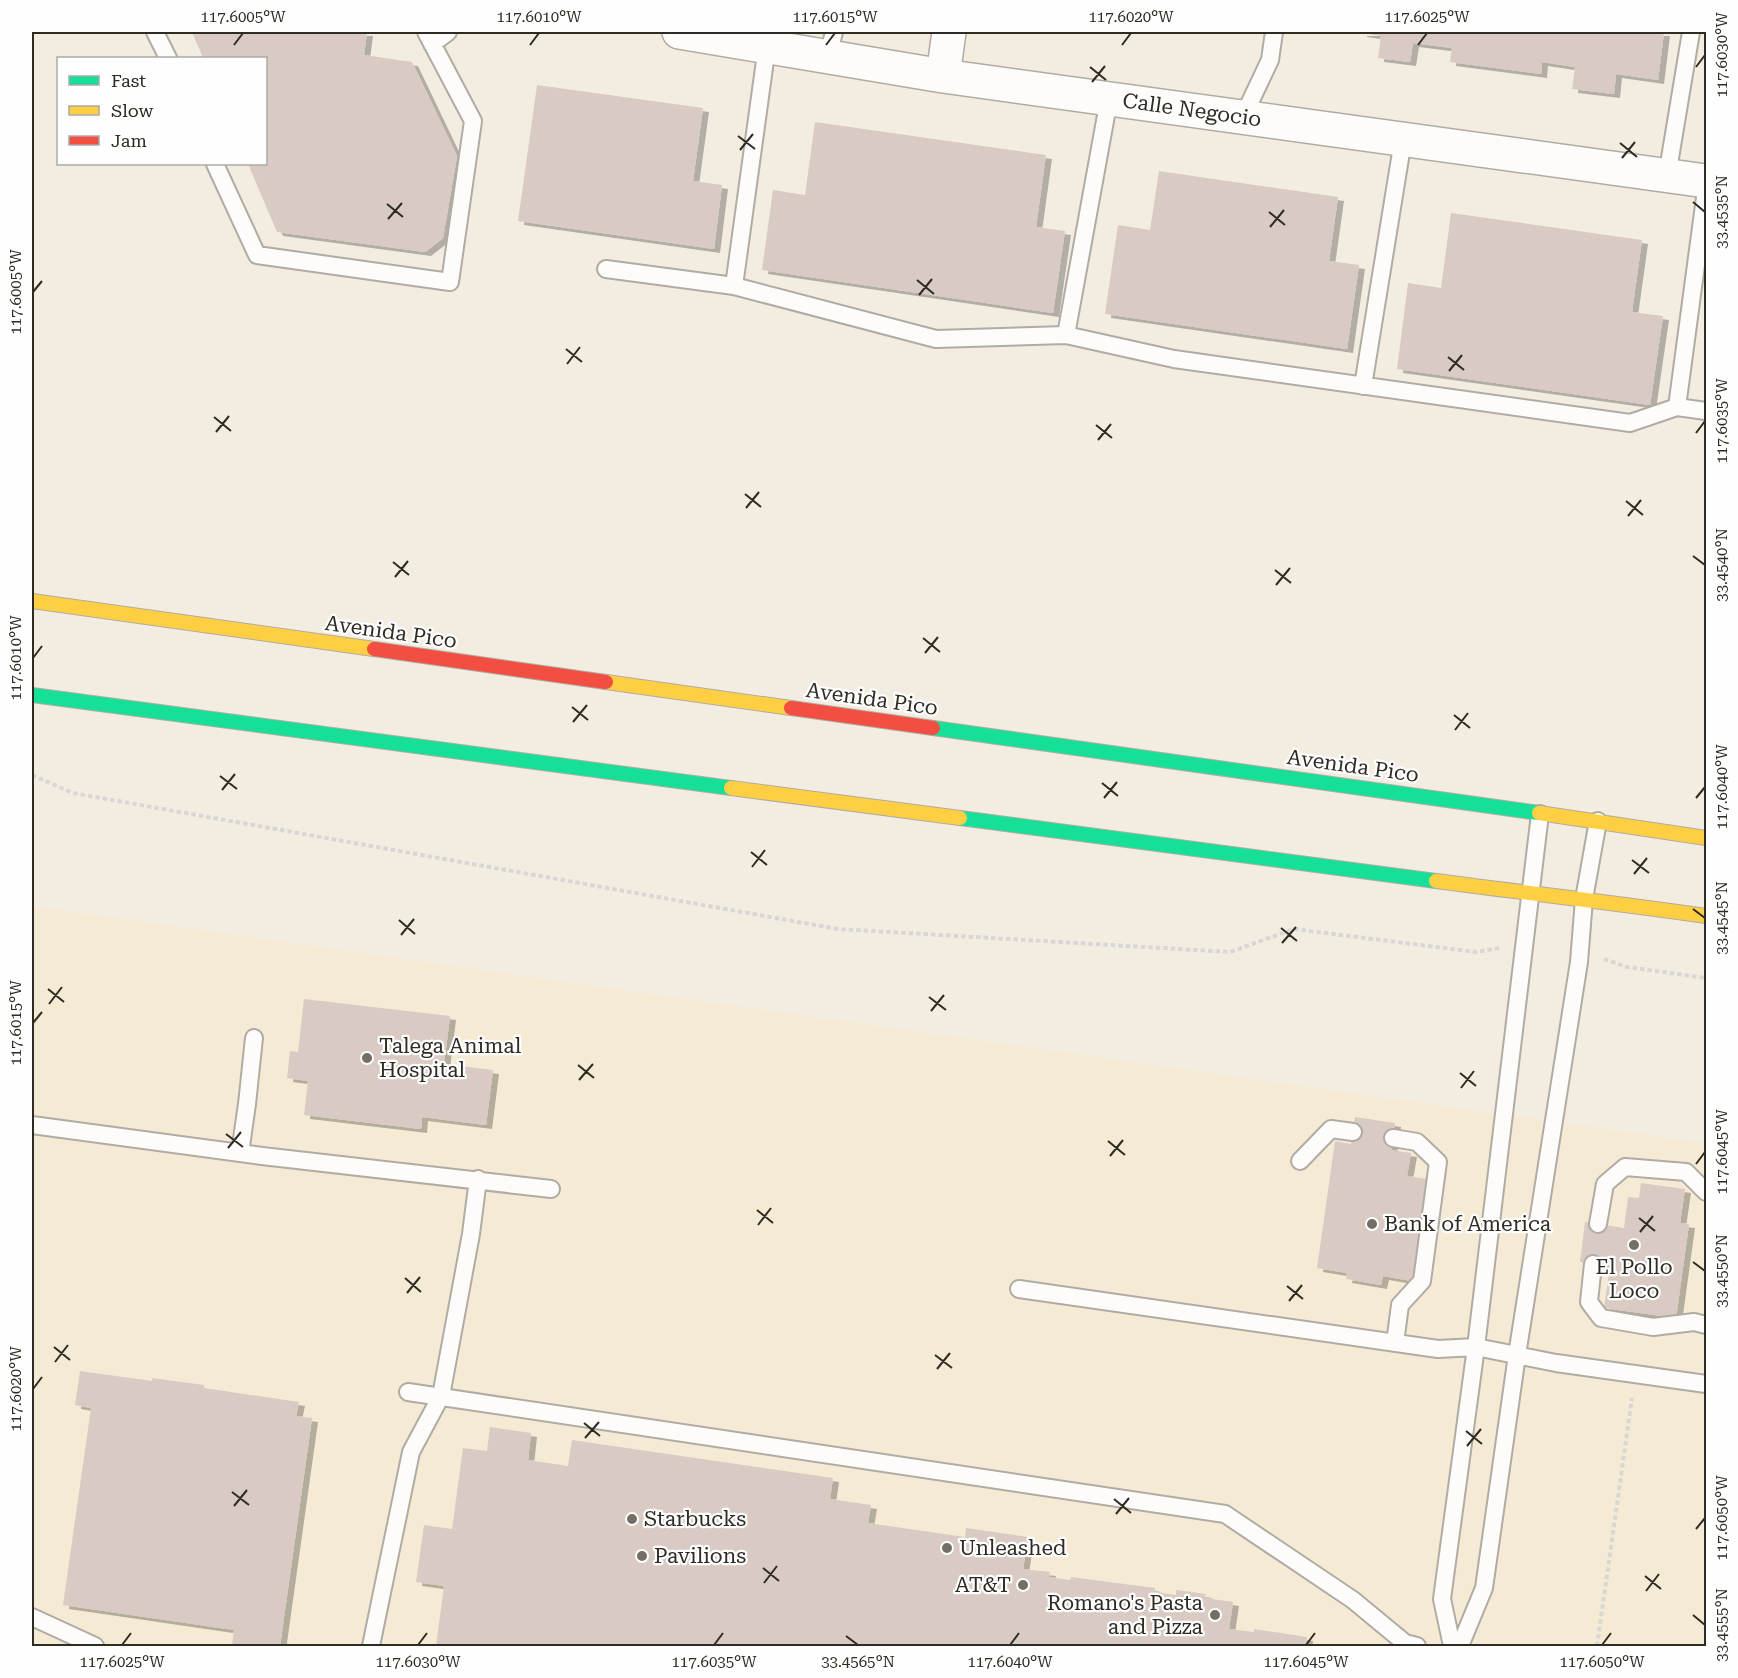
<svg xmlns="http://www.w3.org/2000/svg" width="1738" height="1678" viewBox="0 0 1738 1678" font-family="'Roboto Serif',serif">
  <style>
    .built { fill: #f5ebd5 }
    .building { fill: #d9cbc3; filter: url(#shadow) }
    .lines { fill: none; stroke-linecap: round; stroke-linejoin: round }
    .lane-casing { stroke: #b0aca3; stroke-width: 20 }
    .street-casing { stroke: #b0aca3; stroke-width: 36 }
    .fast-casing { stroke: #b0aca3; stroke-width: 16 }
    .slow-casing { stroke: #b0aca3; stroke-width: 16 }
    .jam-casing { stroke: #b0aca3; stroke-width: 16 }
    .path { stroke: #d9d7d3; stroke-width: 4; stroke-dasharray: 4.5 3; stroke-linecap: butt }
    .lane { stroke: #fdfcfa; stroke-width: 16 }
    .street { stroke: #fdfcfa; stroke-width: 33 }
    .fast { stroke: #16e098; stroke-width: 14 }
    .slow { stroke: #ffcf43; stroke-width: 14 }
    .jam { stroke: #f24e42; stroke-width: 14 }
    .ticks { fill: none; stroke: #2e2b23; stroke-width: 2 }
    .poi-dot { fill: #736f66; stroke: #fefefe; stroke-width: 2 }
    .labels { text-anchor: middle; stroke-width: 4.5; stroke-linejoin: round; paint-order: stroke }
    .street-label { font-size: 21px; fill: #2e2b23; stroke: #fefefe }
    .poi-label { font-size: 21px; fill: #2e2b23; stroke: #fefefe; text-anchor: start }
    .neatline { fill: none; stroke: #2e2b23; stroke-width: 2 }
    .ticks-label { font-size: 15px; text-anchor: middle; fill: #2e2b23 }
  </style>
  <defs>
    <filter id="shadow"><feDropShadow dx="6" dy="4" stdDeviation="0" flood-color="#0004"/></filter>
  </defs>
  <rect width="100%" height="100%" fill="#f3ede1"/>
  <!-- built -->
  <path class="built" d="M32,906L1706,1143V1646H32Z"/>
  <!-- building -->
  <path class="building" d="M192,32H367L364,55L412,62L457,156L443,238L425,252L277,232L248,164H266V58H203Z
    M1361,32H1664L1658,80L1616,74L1614,94L1572,89L1575,67L1542,62L1541,74L1450,62L1452,48L1413,43L1410,62L1378,58L1381,36L1361,33Z
    M537,85L703,108L693,181L722,185L714,249L518,221Z
    M815,122L1046,155L1036,227L1065,231L1053,313L762,270L773,190L805,195Z
    M1159,171L1338,197L1329,261L1359,265L1347,349L1105,314L1118,225L1150,230Z
    M1451,213L1642,240L1632,312L1663,316L1650,405L1397,369L1408,283L1441,288Z
    M304,999L450,1016L444,1064L493,1070L486,1125L422,1117L421,1129L304,1115L308,1081L287,1078L290,1051L298,1052Z
    M1355,1117L1395,1123L1391,1150L1411,1153L1407,1176L1427,1179L1412,1281L1383,1276L1381,1285L1346,1279L1347,1273L1317,1268L1335,1141L1351,1144Z
    M1641,1183L1685,1189L1680,1223L1689,1224L1676,1318L1604,1308L1610,1266L1580,1262L1585,1222L1624,1228L1628,1197L1639,1198Z
    M80,1371L152,1381V1378L204,1385V1388L299,1402L296,1416L312,1418L280,1646H232L234,1630L63,1605L91,1408L75,1405Z
    M490,1427L531,1433L528,1460L568,1466L572,1440L833,1478L830,1499L871,1505L868,1523L965,1537L966,1528L1028,1537L1023,1569L1050,1572L1049,1577L1070,1580L1071,1577L1155,1588V1592L1176,1595V1590L1206,1594L1205,1598L1233,1602L1229,1629L1254,1632V1629L1307,1637L1306,1646H436L444,1586L416,1582L424,1525L452,1529L463,1448L487,1451Z"/>
  <g class="lines">
    <defs>
      <path id="lane" d="M155,32L168,58
        M432,44L448,32
        M767,46L734,286L936,339L1066,335
        M828,56L834,32
        M1109,99L1066,335L1174,359L1630,423L1677,407L1706,411
        M1243,117L1270,60L1274,32
        M215,164L257,255L450,282L473,121L426,32
        M1667,176L1691,32
        M606,269L734,286
        M1363,386L1403,140
        M1677,407L1706,190
        M32,1125L262,1156L551,1189
        M1393,1138L1417,1142L1438,1162L1422,1281L1400,1305L1395,1343
        M240,1153L247,1104L254,1038
        M1300,1161L1331,1129L1353,1132
        M1598,1224L1605,1184L1625,1167L1686,1172L1706,1192
        M1593,1264L1589,1302L1601,1318L1653,1327L1694,1322L1706,1325
        M1019,1289L1438,1349L1476,1347L1556,1363L1706,1384
        M408,1392L1225,1514L1353,1600L1405,1643L1417,1646
        M32,1617L95,1646
        M371,1646L411,1452L441,1396L471,1234L478,1179
        M1452,1646L1442,1599L1476,1347L1540,814
        M1460,1646L1484,1588L1517,1355L1579,962L1584,899L1598,821"/>
      <path id="street" d="M679,32L943,76L1706,181
        M943,76L949,32"/>
      <path id="fast" d="M32,695L731,788
        M933,728L1539,813
        M960,818L1436,881"/>
      <path id="slow" d="M32,601L374,649
        M606,682L791,708
        M731,788L960,818
        M1539,813L1706,838
        M1436,881C1526,893 1616,903 1706,916"/>
      <path id="jam" d="M374,649L606,682
        M791,708L933,728"/>
    </defs>
    <!-- lane casing -->
    <use href="#lane" class="lane-casing"/>
    <!-- street casing -->
    <use href="#street" class="street-casing"/>
    <!-- fast casing -->
    <use href="#fast" class="fast-casing"/>
    <!-- slow casing -->
    <use href="#slow" class="slow-casing"/>
    <!-- jam casing -->
    <use href="#jam" class="jam-casing"/>
    <!-- path -->
    <path class="path" d="M32,775L73,793L838,929L1230,952L1294,929L1476,952L1500,948
      M1604,959L1627,967L1706,978
      M1597,1646L1632,1398"/>
    <!-- lane -->
    <use href="#lane" class="lane"/>
    <!-- street -->
    <use href="#street" class="street"/>
    <!-- fast -->
    <use href="#fast" class="fast"/>
    <!-- slow -->
    <use href="#slow" class="slow"/>
    <!-- jam -->
    <use href="#jam" class="jam"/>
  </g>
  <!-- ticks -->
  <path class="ticks" d="M234,45L243,33M530,45L539,33M826,45L835,33M1122,45L1131,33M1418,45L1427,33M1090,67L1106,80M1696,67L1705,55M1092,82L1105,66M738,136L755,149M1620,143L1637,157M740,150L753,134M1622,158L1635,142M1693,202L1705,212M387,204L403,217M1269,212L1285,225M388,219L402,203M1270,227L1284,210M917,280L934,294M33,292L42,281M919,295L932,279M566,349L582,362M1448,357L1464,370M567,364L580,347M1449,371L1462,355M214,417L231,431M1096,425L1112,438M216,432L229,416M1696,433L1705,421M1098,440L1111,424M745,494L761,507M1626,501L1643,515M746,508L759,492M1628,516L1641,500M1693,556L1705,565M393,562L409,575M1275,570L1291,583M395,577L408,561M1276,585L1290,568M923,638L940,652M925,653L938,637M33,658L42,646M572,707L588,720M1454,715L1470,728M573,722L587,705M1455,730L1468,713M220,776L237,789M1102,783L1118,796M222,790L235,774M1104,798L1117,782M1696,798L1705,787M751,852L767,865M1632,860L1649,873M752,867L765,850M1634,874L1647,858M1693,909L1705,918M399,920L415,934M1281,928L1297,941M401,935L414,919M1282,943L1296,927M48,989L64,1002M929,997L946,1010M49,1004L62,987M931,1011L944,995M33,1023L42,1012M578,1065L594,1078M1460,1073L1476,1086M579,1080L593,1064M1461,1088L1474,1071M226,1134L243,1147M1108,1141L1125,1155M228,1148L241,1132M1110,1156L1123,1140M1696,1164L1705,1152M757,1210L773,1223M1639,1218L1655,1231M758,1225L771,1208M1640,1232L1653,1216M1693,1262L1705,1271M405,1278L421,1292M1287,1286L1303,1299M407,1293L420,1277M1289,1301L1302,1285M54,1347L70,1360M935,1355L952,1368M55,1362L68,1345M937,1369L950,1353M33,1389L42,1377M584,1423L600,1436M1466,1431L1482,1444M585,1438L599,1422M1467,1446L1481,1429M232,1492L249,1505M1114,1499L1131,1513M234,1506L247,1490M1116,1514L1129,1498M1696,1529L1705,1518M763,1568L779,1581M1645,1576L1661,1589M764,1583L777,1566M1646,1591L1659,1574M1693,1615L1705,1625M846,1636L858,1645M122,1645L131,1633M418,1645L427,1633M714,1645L723,1633M1010,1645L1019,1633M1306,1645L1315,1633M1602,1645L1611,1633"/>
  <!-- markers -->
  <g class="poi-dot">
    <circle cx="367" cy="1058" r="6"/>
    <circle cx="1372" cy="1224" r="6"/>
    <circle cx="1634" cy="1245" r="6"/>
    <circle cx="632" cy="1519" r="6"/>
    <circle cx="947" cy="1548" r="6"/>
    <circle cx="642" cy="1556" r="6"/>
    <circle cx="1023" cy="1585" r="6"/>
    <circle cx="1215" cy="1615" r="6"/>
  </g>
  <g class="labels">
    <!-- street labels -->
    <g class="street-label">
      <text transform="translate(1192 110) rotate(8)" y="7">Calle Negocio</text>
      <text transform="translate(391 632) rotate(8)" y="7">Avenida Pico</text>
      <text transform="translate(872 699) rotate(8)" y="7">Avenida Pico</text>
      <text transform="translate(1353 766) rotate(8)" y="7">Avenida Pico</text>
    </g>
    <!-- poi labels -->
    <g class="poi-label">
      <text x="379" y="1053">Talega Animal<tspan x="379" dy="24">Hospital</tspan></text>
      <text x="1384" y="1231">Bank of America</text>
      <text x="1634" y="1274" text-anchor="middle">El Pollo<tspan x="1634" dy="24">Loco</tspan></text>
      <text x="644" y="1526">Starbucks</text>
      <text x="959" y="1555">Unleashed</text>
      <text x="654" y="1563">Pavilions</text>
      <text x="1011" y="1592" text-anchor="end">AT&amp;T</text>
      <text x="1203" y="1610" text-anchor="end">Romano's Pasta<tspan x="1203" dy="24">and Pizza</tspan></text>
    </g>
  </g>
  <!-- border -->
  <rect width="1738" height="1678" fill="none" stroke="#fefefe" stroke-width="66"/>
  <!-- legend -->
  <rect x="57" y="57" width="210" height="108" fill="#fefefe" stroke="#abaaa6" stroke-width="1.5"/>
  <rect x="69" y="76" width="30" height="9" fill="#16e098" stroke="#abaaa6" stroke-width="1.5"/>
  <text x="111" y="87" font-size="18" fill="#2e2b23">Fast</text>
  <rect x="69" y="106" width="30" height="9" fill="#ffcf43" stroke="#abaaa6" stroke-width="1.5"/>
  <text x="111" y="117" font-size="18" fill="#2e2b23">Slow</text>
  <rect x="69" y="136" width="30" height="9" fill="#f24e42" stroke="#abaaa6" stroke-width="1.5"/>
  <text x="111" y="147" font-size="18" fill="#2e2b23">Jam</text>
  <rect x="33" y="33" width="1672" height="1612" class="neatline"/>
  <g class="ticks-label">
    <text x="243" y="22">117.6005°W</text>
    <text x="539" y="22">117.6010°W</text>
    <text x="835" y="22">117.6015°W</text>
    <text x="1131" y="22">117.6020°W</text>
    <text x="1427" y="22">117.6025°W</text>
    <text transform="translate(1722 55) rotate(-90)" y="5">117.6030°W</text>
    <text transform="translate(1722 212) rotate(-90)" y="5">33.4535°N</text>
    <text transform="translate(16 292) rotate(-90)" y="5">117.6005°W</text>
    <text transform="translate(1722 421) rotate(-90)" y="5">117.6035°W</text>
    <text transform="translate(1722 565) rotate(-90)" y="5">33.4540°N</text>
    <text transform="translate(16 658) rotate(-90)" y="5">117.6010°W</text>
    <text transform="translate(1722 787) rotate(-90)" y="5">117.6040°W</text>
    <text transform="translate(1722 918) rotate(-90)" y="5">33.4545°N</text>
    <text transform="translate(16 1023) rotate(-90)" y="5">117.6015°W</text>
    <text transform="translate(1722 1152) rotate(-90)" y="5">117.6045°W</text>
    <text transform="translate(1722 1271) rotate(-90)" y="5">33.4550°N</text>
    <text transform="translate(16 1389) rotate(-90)" y="5">117.6020°W</text>
    <text transform="translate(1722 1518) rotate(-90)" y="5">117.6050°W</text>
    <text transform="translate(1722 1625) rotate(-90)" y="5">33.4555°N</text>
    <text x="122" y="1667">117.6025°W</text>
    <text x="418" y="1667">117.6030°W</text>
    <text x="714" y="1667">117.6035°W</text>
    <text x="858" y="1667">33.4565°N</text>
    <text x="1010" y="1667">117.6040°W</text>
    <text x="1306" y="1667">117.6045°W</text>
    <text x="1602" y="1667">117.6050°W</text>
  </g>
</svg>
